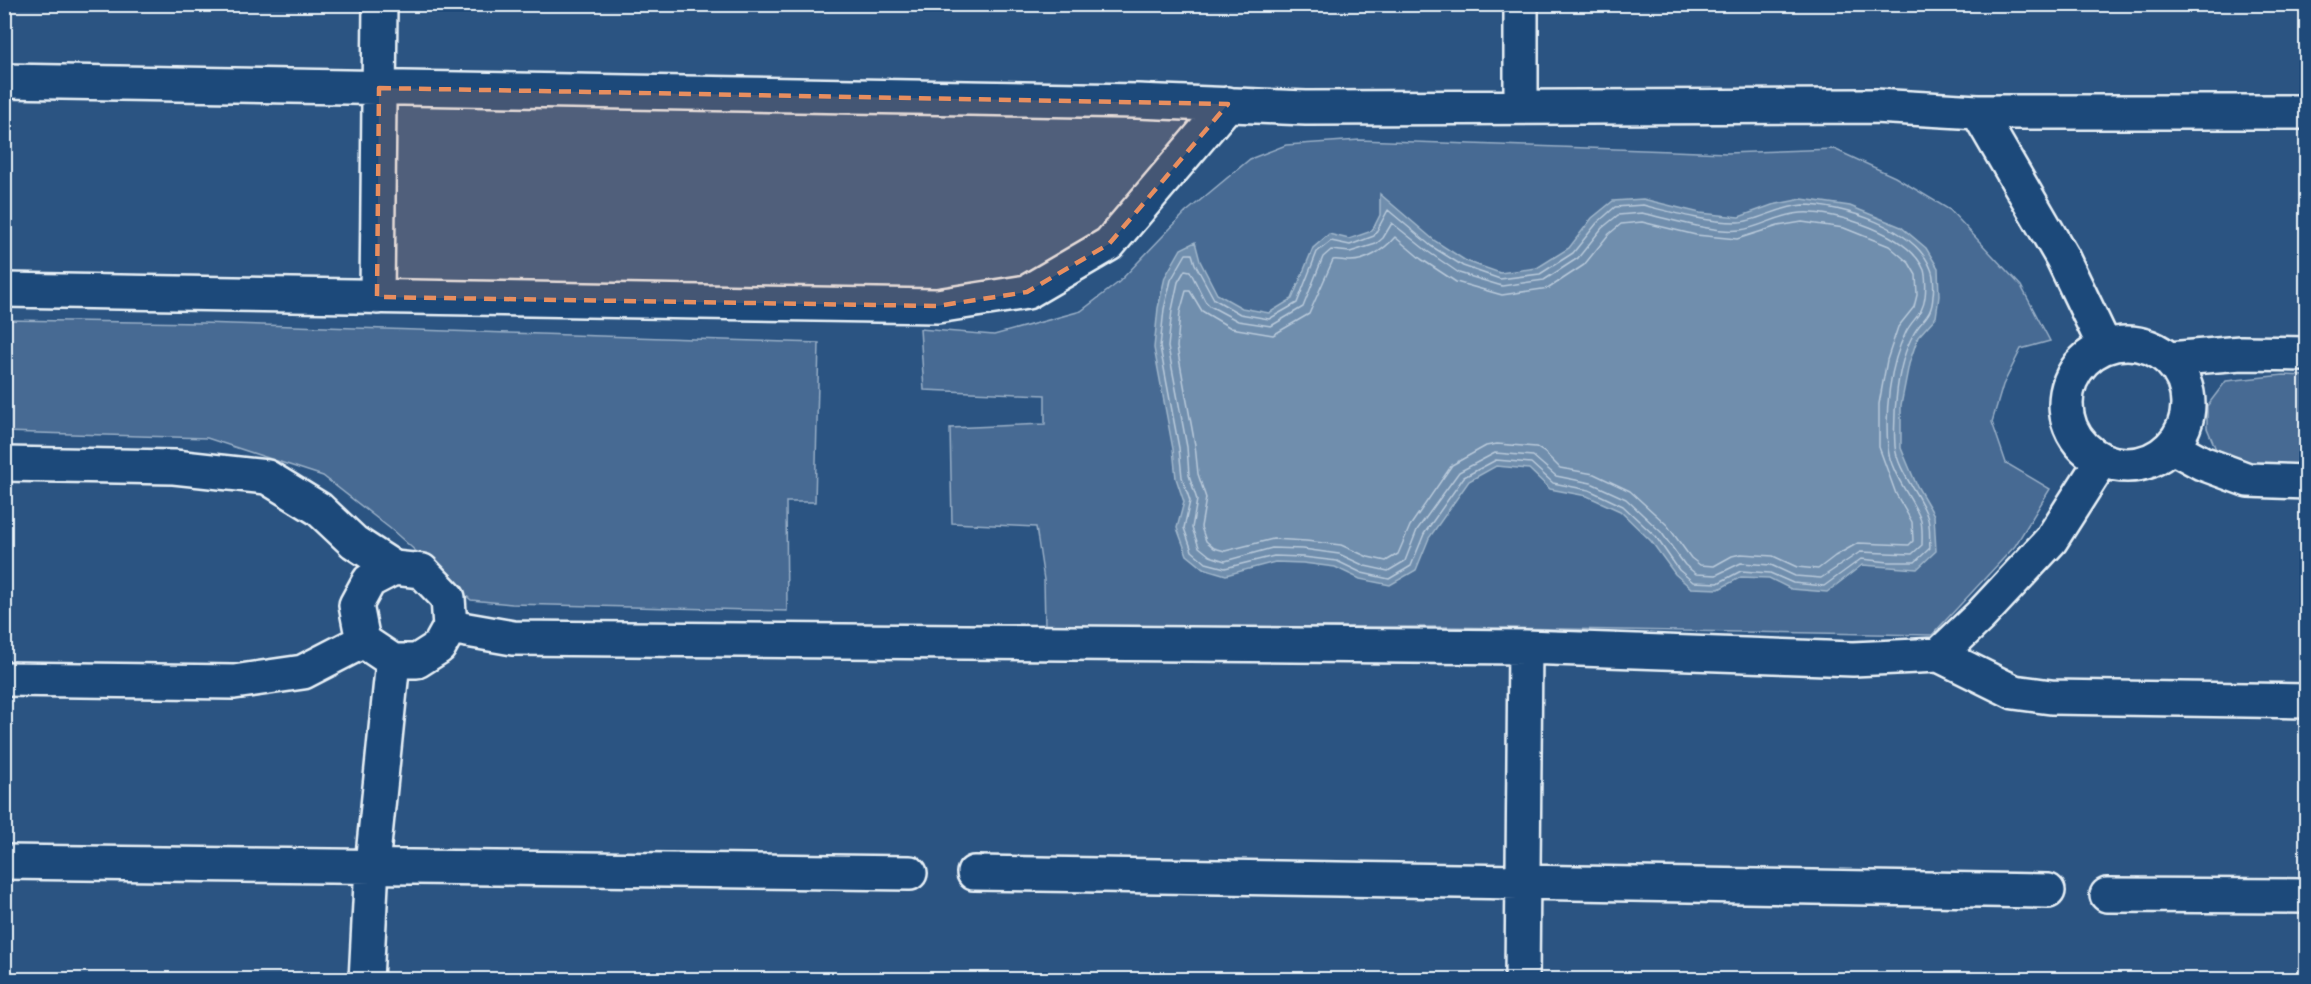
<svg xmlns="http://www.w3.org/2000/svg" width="2311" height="984" viewBox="0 0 2311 984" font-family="'Indie Flower',sans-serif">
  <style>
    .green { fill: #476b93; stroke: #98aec6; stroke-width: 1.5 }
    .water { fill: #708ead; stroke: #a0b6cb; stroke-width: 1.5 }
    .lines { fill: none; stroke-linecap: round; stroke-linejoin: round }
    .shore { stroke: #b8c9da; stroke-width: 1.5 }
    .minor-casing { stroke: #e8f1f8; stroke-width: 38 }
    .minor { stroke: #1f4a7a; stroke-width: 33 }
    .marked { fill: #e88e5f; fill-opacity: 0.2; stroke: #e88e5f; stroke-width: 4.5; stroke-dasharray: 12 8; stroke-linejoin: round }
  </style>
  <rect width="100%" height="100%" fill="#2b5482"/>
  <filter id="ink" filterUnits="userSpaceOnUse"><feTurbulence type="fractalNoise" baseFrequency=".0167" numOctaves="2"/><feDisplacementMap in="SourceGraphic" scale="12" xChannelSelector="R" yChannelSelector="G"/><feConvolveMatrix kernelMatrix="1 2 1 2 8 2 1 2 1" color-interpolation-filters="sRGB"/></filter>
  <g filter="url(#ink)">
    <!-- green -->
    <path class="green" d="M1360,140L1727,153L1834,149L1895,177L1950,210L2021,286L2050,341L2021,349L2003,385L1992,422L2006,463L2050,489L2015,546L1932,635L1443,627H1045L1044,580L1036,527L952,523L950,428L1045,424V395L924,390L920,329L994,335L1081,311L1119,282L1185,213L1250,159L1286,145Z
      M5,320L201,323L819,343L815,502H786L787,611L512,604L471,600L392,530L323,476L207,438L5,432Z
      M2284,375L2306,376V467L2258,466L2217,452L2207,428V406L2226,381Z"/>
    <!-- water -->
    <path class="water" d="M1380,194L1435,241L1466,261L1500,273L1537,268L1569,248L1592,218L1613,201L1643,199L1700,213L1739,217L1772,205L1802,199L1850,206L1901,227L1926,248L1938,268L1939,296L1936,317L1918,337L1909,364L1901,405V448L1917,486L1934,515L1936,551L1917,569L1862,565L1827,592L1791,589L1769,578L1741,577L1719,589L1691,588L1675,574L1651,541L1620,511L1587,496L1550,489L1529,469L1496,466L1469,481L1429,538L1416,570L1390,585L1360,579L1335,567L1303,563L1275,562L1226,575L1203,568L1187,555L1177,528L1184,502L1176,478L1173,449L1154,348L1158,308L1165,277L1181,249L1195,242L1200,261L1217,294L1242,308L1269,313L1292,299L1313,248L1329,234L1349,239L1372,231L1380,215Z"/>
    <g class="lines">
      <!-- shore -->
      <path class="shore" d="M1643,205C1674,213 1705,222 1737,222C1754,223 1780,206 1803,205C1842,205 1916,228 1931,269C1934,276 1934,289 1933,296C1932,318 1922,318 1913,335C1897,364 1893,413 1895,446C1897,471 1920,494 1927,516C1931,525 1929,538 1930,548L1915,562H1889L1861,559L1824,586L1793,583L1770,573L1741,571L1718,583L1693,582L1679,570L1656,537L1623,506L1589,490L1553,483L1531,463L1496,460L1464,477L1424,534L1411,566L1389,579L1362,573L1337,561L1303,557L1274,556L1225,568L1206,563L1192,551L1184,528L1190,501L1182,477L1179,448L1160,347L1164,309L1171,280L1186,254H1192L1195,264L1214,299L1240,314L1269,319L1297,303L1317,252L1331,241L1350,245L1374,236L1388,210L1431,246L1463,266L1500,279L1540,274L1573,253L1597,223L1615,207Z
        M1642,213C1670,219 1713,233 1740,230C1760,228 1779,214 1801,213C1837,211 1909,234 1924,270C1926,277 1926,290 1925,297C1923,315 1913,318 1906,332C1889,366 1885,411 1888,448C1890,472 1911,496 1920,518C1923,525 1922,537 1922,545L1912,554L1860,552L1821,578L1795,576L1771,565L1741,563L1716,575L1696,574L1685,565L1661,532L1626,499L1591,483L1556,476L1533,456L1495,453L1459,472L1417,530L1405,561L1388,571L1365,566L1339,554L1303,549L1272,548L1225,561L1210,556L1199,547L1192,528L1197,500L1189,475L1187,447L1168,347L1172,310L1178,282L1185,270L1190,271L1205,301L1210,306L1238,321L1271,326L1303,307L1323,257L1331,250L1350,252L1376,244L1383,238L1392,223L1427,251L1459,273L1502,286L1544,280L1578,258L1602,228L1618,215Z
        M1642,222L1696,235L1737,239L1778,226L1802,222L1844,228L1889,246L1909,263L1916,275L1917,295L1914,307L1898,327L1887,360L1879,404V447L1896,494L1912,522L1913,541L1909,545L1858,543L1835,556L1818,569L1797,567L1773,556L1741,554L1732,556L1714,566L1700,565L1691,558L1667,525L1630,491L1594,474L1560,468L1544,452L1536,447L1497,444L1486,446L1452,465L1410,526L1398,554L1386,561L1368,557L1341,545L1306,541L1273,539L1225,551L1214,548L1206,541L1201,527L1206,498L1198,474L1195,445L1177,347L1180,312L1186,291H1190L1202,311L1231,328L1273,335L1309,314L1333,260C1338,259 1343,261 1348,261C1366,262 1384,250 1395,237L1421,259L1456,282L1502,295L1549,288L1584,265L1609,234L1621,224Z"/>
      <defs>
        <path id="minor" d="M1521,4V107
          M4,81L1137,101L1306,108L1875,106L1978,112L2062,257L2105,347
          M1978,112H2306
          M4,290L937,306L1027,292L1109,244L1228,104
          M377,297L380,4
          M2066 404a61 61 0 1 1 122 0a61 61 0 1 1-122 0Z
          M2169,359L2241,353L2306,354
          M2171,446L2202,463L2248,480L2306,482
          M4,464L174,467L267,477L319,509L354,542L394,568
          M394,568L422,571L448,598L450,627L439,647L417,661H393L363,641L356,605L369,581Z
          M450,627L513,638L1525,647L1853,659L1939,655L1981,615L2051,540L2102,460
          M1939,655L2014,692L2051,697L2306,701
          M4,679L234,682L303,672L363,641
          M4,862L910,873
          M974,873L2048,891
          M2107,895L2306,896
          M366,980L372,865L393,661
          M1522,980L1525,647"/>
      </defs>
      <!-- minor casing -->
      <use href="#minor" class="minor-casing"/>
      <!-- minor -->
      <use href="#minor" class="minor"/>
    </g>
  </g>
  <!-- marked area -->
  <path class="marked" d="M379,88L1228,104L1109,244L1027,292L937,306L377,297Z"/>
  <!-- margin -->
  <rect width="2311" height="984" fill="none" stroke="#1f4a7a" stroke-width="24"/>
  <rect x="12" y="12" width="2287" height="960" fill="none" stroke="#e8f1f8" stroke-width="2" filter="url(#ink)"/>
</svg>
